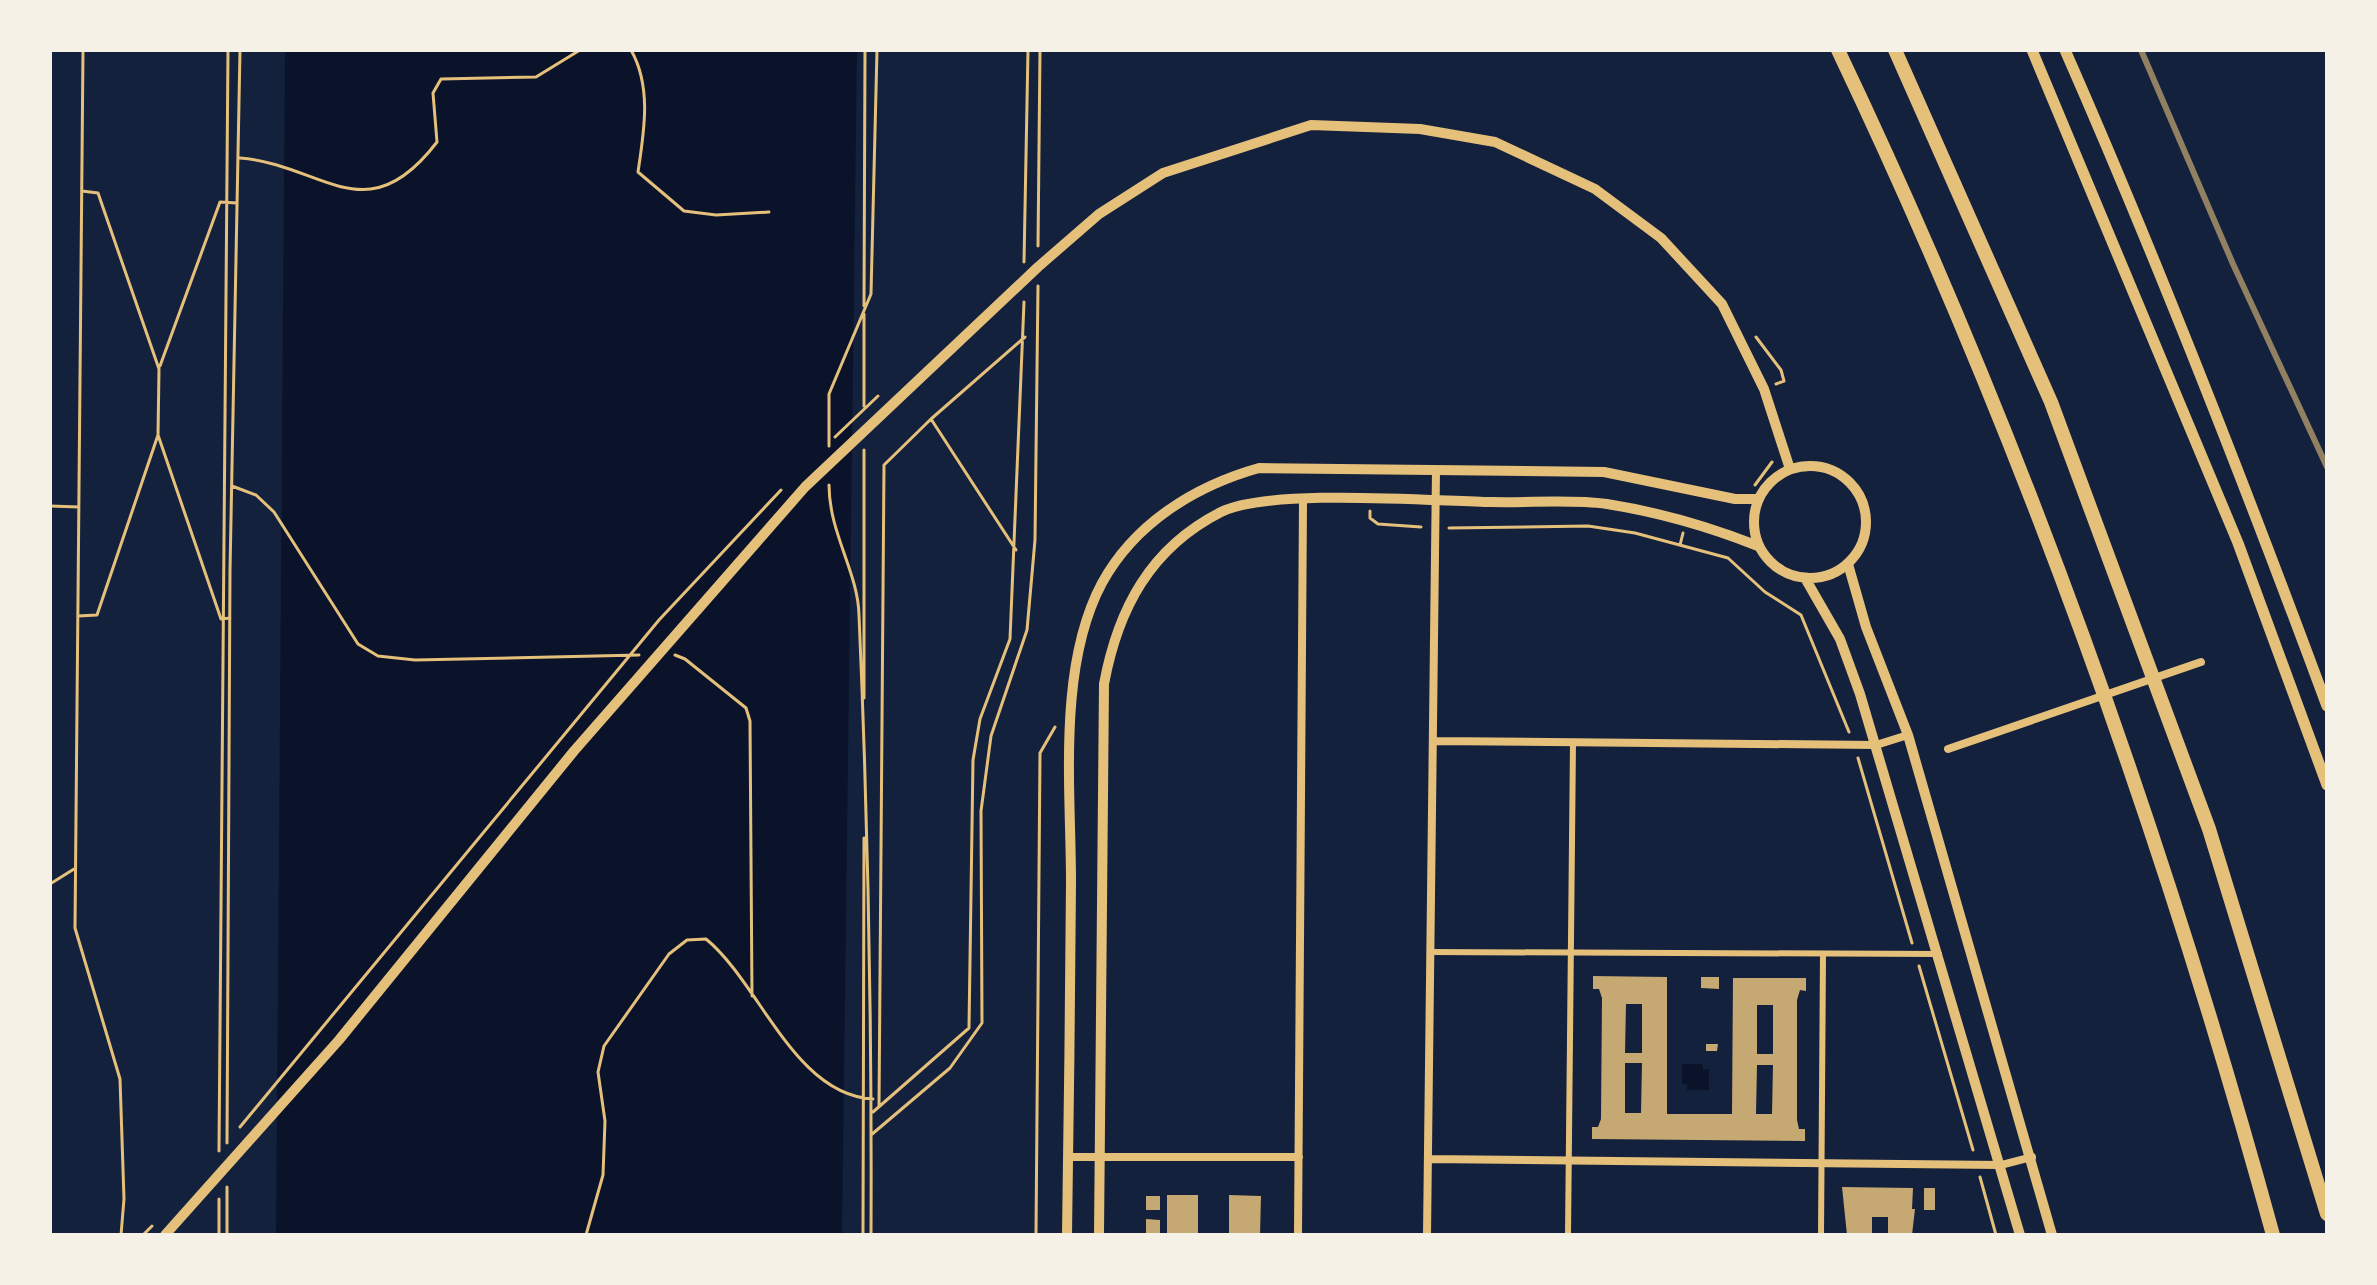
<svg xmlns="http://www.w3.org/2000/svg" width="2377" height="1285" viewBox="0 0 2377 1285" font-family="Literata,serif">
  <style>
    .water { fill: #0b132b }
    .building { fill: #c6a872; fill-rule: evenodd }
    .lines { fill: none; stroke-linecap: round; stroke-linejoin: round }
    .path { stroke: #e5c07b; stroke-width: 3 }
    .pedestrian { stroke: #e5c07b; stroke-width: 6 }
    .minor { stroke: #e5c07b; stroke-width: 8 }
    .tertiary { stroke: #e5c07b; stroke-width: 10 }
    .secondary { stroke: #e5c07b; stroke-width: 11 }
    .motorway { stroke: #e5c07b; stroke-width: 14 }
    .rail { stroke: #918062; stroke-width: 6 }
  </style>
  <rect width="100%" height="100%" fill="#14213d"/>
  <!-- water -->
  <path class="water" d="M285,50H857L842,1235H276Z
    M1682,1064H1703V1069H1709V1090H1687V1084H1682Z"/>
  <!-- building -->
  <path class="building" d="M1593,976L1667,977V1114H1732L1733,978H1806V991L1800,990L1797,1000V1120L1799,1129H1805V1141L1592,1139V1127H1598L1601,1119L1602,998L1599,989H1593ZM1626,1004H1642V1053H1625ZM1757,1005H1773V1054H1757ZM1625,1063H1642L1641,1113H1625ZM1757,1065H1773L1772,1114H1756Z
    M1701,977H1719V989L1701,988Z
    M1706,1044H1718L1717,1051H1706Z
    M1842,1187L1913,1188L1912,1209H1915L1912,1235H1888V1217H1872V1235H1847Z
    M1924,1188H1935V1210H1924Z
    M1167,1195H1198V1235H1167Z
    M1229,1195L1261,1196L1260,1235H1229Z
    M1146,1196H1160V1210H1146Z
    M1146,1219L1160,1220V1235H1146Z"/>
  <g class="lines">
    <!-- path -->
    <path class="path" d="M83,50L75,928L120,1079L124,1199L121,1235
      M631,50C652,87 644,132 638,172L684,211L716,215L769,212
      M240,158C322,164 366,235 437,142L433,93L441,79L536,77L580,50
      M82,191L98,193L159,369L158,435L221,619L230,618
      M1038,246L1040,50
      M1024,262L1028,50
      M864,306L865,50
      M1756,337L1781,370L1784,381L1776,384
      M160,366L220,202L237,203
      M864,406V314
      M931,419L1016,550
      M835,437L878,396
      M829,446V394L871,294L877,50
      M829,485C829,533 858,572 859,615C868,821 872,1028 871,1235
      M1755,485L1772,462
      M232,486L256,495L274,512L358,644L378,656L415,660L639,655
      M50,506L79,507
      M1370,511V518L1378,524L1421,527
      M1449,528L1588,526L1635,533L1728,558L1765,592L1801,615L1849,732
      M1680,545L1683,533
      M78,616L97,615L158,435
      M675,655L685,659L746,708L750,721L752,996
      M864,698V450
      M1858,758L1912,943
      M50,884L74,869
      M1919,966L1973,1150
      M879,1107L884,465L931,419L1025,337
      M873,1112L969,1028L973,760L980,719L1010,639L1024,302
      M240,1127L659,620L781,490
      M871,1135L950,1068L982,1023L981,811L991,736L1027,630L1035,540L1038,286
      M227,1143L230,571L240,50
      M219,1151L228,50
      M1980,1177L1996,1235
      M143,1235L152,1226
      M219,1235V1199
      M227,1235V1187
      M586,1235L603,1175L605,1121L598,1072L604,1046L669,954L687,940L706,939C760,983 794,1095 873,1099
      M863,1235L864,838
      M1036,1235L1040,753L1055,727"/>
    <!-- pedestrian -->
    <path class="pedestrian" d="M1430,952L1939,954
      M1568,1235L1573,742
      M1821,1235L1823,954"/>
    <!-- minor -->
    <path class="minor" d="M1434,741L1876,745L1908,735
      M1948,749L2201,662
      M1068,1157H1299
      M1428,1159L2001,1165L2032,1157
      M1298,1235L1303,500
      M1427,1235L1436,470"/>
    <!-- tertiary -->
    <path class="tertiary" d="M1754 522a56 56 0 1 1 112 0a56 56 0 1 1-112 0Z
      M1848,564L1866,627L1908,735L2052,1235
      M1805,578L1840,639L1860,694L2020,1235
      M165,1235L339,1040L574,751L805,487L1038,267L1099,214L1163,173L1311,125L1420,129L1495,142L1595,189L1661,238L1722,304L1764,389L1790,469
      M1067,1235C1069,1117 1070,1000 1071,882C1071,789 1057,667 1102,583C1135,523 1195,486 1259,468L1604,472L1735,499H1759
      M1099,1235L1104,684C1118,609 1150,548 1221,512C1269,488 1432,501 1492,502C1529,503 1570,499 1607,504C1658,512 1710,527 1758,546"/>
    <!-- secondary -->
    <path class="secondary" d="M2032,50L2238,543L2327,785
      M2065,50C2160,266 2245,485 2327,706"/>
    <!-- motorway -->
    <path class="motorway" d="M1838,50C2019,430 2162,830 2273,1235
      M1895,50L2051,402L2209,829L2327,1214"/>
    <!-- rail -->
    <path class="rail" d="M2141,50L2233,264L2327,467"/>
  </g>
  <!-- border -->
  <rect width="2377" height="1285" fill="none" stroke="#f6f1e7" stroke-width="104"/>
</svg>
